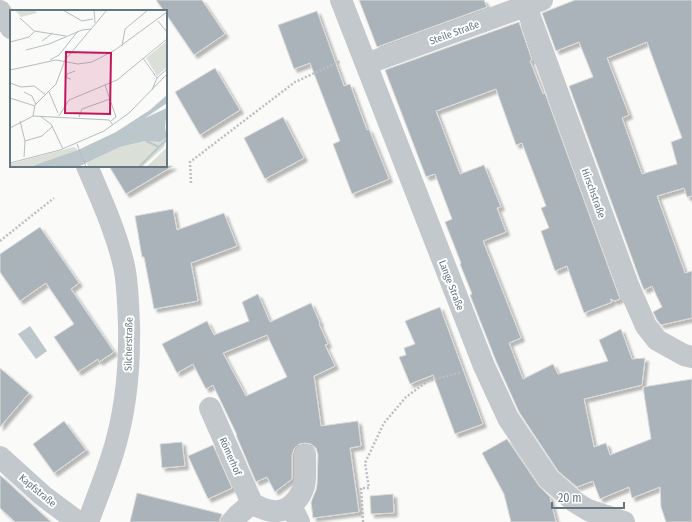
<svg xmlns="http://www.w3.org/2000/svg" width="692" height="522" viewBox="0 0 692 522" font-family="'Fira Sans Condensed',sans-serif">
  <style>
    .water { fill: #bbc7cb }
    .building { fill: #aab3b9; stroke: #dcdcda; fill-rule: evenodd; filter: url(#shadow) }
    .lines { fill: none; stroke-linecap: round; stroke-linejoin: round }
    .path { stroke: #bbbfc2; stroke-width: 2.5; stroke-dasharray: 2 2; stroke-linecap: butt }
    .street { stroke: #c3c8cc; stroke-width: 22 }
    .labels { text-anchor: middle; stroke-width: 4; stroke-linejoin: round; paint-order: stroke }
    .street-label { font-size: 10px; fill: #657683; stroke: #fff }
    .inset-river { fill: none; stroke: #bbc7cb; stroke-width: 2 }
    .inset-road { fill: none; stroke: #b5bdc2; stroke-width: 1 }
    .view { fill: #c2185b; fill-opacity: 0.15; stroke: #c2185b; stroke-width: 2 }
    .inset-edge { fill: none; stroke: #657683; stroke-width: 2 }
  </style>
  <defs>
    <filter id="shadow"><feDropShadow dx="3.5" dy="3.5" stdDeviation="1" flood-color="#0004"/></filter>
  </defs>
  <rect width="100%" height="100%" fill="#fafaf8"/>
  <!-- water -->
  <path class="water" d="M30,326L47,351L36,359L18,334Z"/>
  <!-- building -->
  <path class="building" d="M156,0H202L225,34L194,55L166,14V11H164Z
    M359,0H484L487,7L377,47Z
    M575,0H692V196L687,197L684,188L657,196L685,273L692,271V318L661,325L657,320L653,312L662,307L652,286L644,290L640,280L569,86L593,77L579,42L556,51L542,13ZM647,42L682,138L671,142L677,164L642,174L622,118L629,115L607,58Z
    M317,11L344,86L350,84L367,130L369,129L389,179L352,194L333,144L340,141L310,63L294,69L278,25Z
    M519,22L532,60L530,61L543,94L545,93L620,299L615,301L610,299L612,302L584,313L567,266L555,271L541,231L549,228L541,208L546,206L522,143L516,145L496,89L436,111L460,174L484,165L501,207L497,208L506,232L483,241L521,338L509,343L523,379L553,364L558,374L608,361L599,340L621,329L632,359L645,358L642,385L584,399L594,447L606,443L610,455L651,439L643,387L692,379V522H666L661,507L660,487L632,498L629,487L600,499L593,481L577,487L558,471L519,412L496,361L470,295L472,294L460,264L461,263L445,222L452,219L435,174L426,177L385,70Z
    M215,68L240,110L200,135L175,92Z
    M283,117L304,158L265,179L244,138Z
    M109,166H173L126,194Z
    M173,209L177,230L224,213L237,246L191,263L198,301L154,309L144,257H142L135,216Z
    M40,227L79,283L71,289L114,352L99,362L98,359L78,372L54,337L74,324L46,283L20,301L0,272V254Z
    M258,294L270,322L311,303L320,323L319,324L328,344L325,345L335,366L314,376L321,426L358,421L361,446L350,448L359,512L313,518L311,502L316,490L317,485L318,455L316,448L311,444L305,443L299,444L294,449L292,455V479L275,492L267,477L256,482L236,435H237L213,385L206,389L193,364L177,373L162,344L207,321L214,335L249,321L242,302ZM267,335L287,377L246,396L223,353Z
    M440,307L483,424L455,434L433,375L410,384L399,357L406,355L404,348L415,344L405,321Z
    M0,368L29,393L0,427Z
    M64,421L86,450L54,473L33,444Z
    M507,439L539,486L551,498H550L556,522H511L504,494L482,453Z
    M182,442L185,466L162,468L160,444Z
    M213,445L232,488L208,499L188,456Z
    M0,475L51,522H15L0,508Z
    M137,493L222,514L220,519V522H130Z
    M393,494L394,513L371,514L370,496Z"/>
  <g class="lines">
    <!-- path -->
    <path class="path" d="M191,183L190,162L295,82L341,61
      M0,241L54,198
      M363,522L361,488H369L365,463L384,423L406,397L428,381L462,372"/>
    <!-- street -->
    <path class="street" d="M341,0L484,366L508,418L549,479L575,502L588,510L624,522
      M526,6L628,285L646,326L657,340L684,355L692,357
      M0,11L11,28
      M366,64L542,0
      M87,166C101,199 116,231 124,266C128,285 128,305 129,324C130,369 126,413 112,456C105,478 96,500 88,522
      M210,408L252,503C258,507 265,510 272,511C288,513 300,499 304,486C306,477 305,464 305,455
      M0,457L42,495L78,522
      M291,506L299,522
      M232,522L238,515L252,503"/>
  </g>
  <g class="labels">
    <!-- street labels -->
    <g class="street-label">
      <text transform="translate(454 32) rotate(-20)" y="4">Steile Straße</text>
      <text transform="translate(594 193) rotate(70)" y="4">Hirschstraße</text>
      <text transform="translate(452 285) rotate(69)" y="4">Lange Straße</text>
      <text transform="translate(128 344) rotate(-89)" y="4">Silcherstraße</text>
      <text transform="translate(231 456) rotate(66)" y="4">Römerhof</text>
      <text transform="translate(38 490) rotate(40)" y="4">Kapfstraße</text>
    </g>
  </g>
  <!-- overview -->
  <g transform="translate(10 10)">
    <rect width="157" height="157" fill="#fafaf8"/>
    <path d="M5,0H24L27,3L11,7ZM157,31V57L147,66L136,48ZM157,127L154,137L132,157H78L77,153L110,137L135,131L150,132ZM64,137L68,140L37,152L20,157H0V154ZM157,137V157H136L145,149Z" fill="#dadfd7"/>
    <path d="M157,85V93L135,108L157,98L155,118L157,127L150,132L135,131L110,137L68,157H20L68,140L106,122L140,100Z" fill="#bbc7cb"/>
    <path class="inset-river" d="M136,131L149,137M129,157L157,129"/>
    <path class="inset-road" d="M53,0L72,11L83,9M84,0L85,13M10,8L24,21L56,26M148,11L157,22M32,31L43,23M0,32L19,27L24,22M112,36L115,19L138,0M16,40L39,34L72,20L81,19M133,48L147,68L142,80M40,50L49,45L68,21M0,60L46,50L68,54L82,52L105,40L157,2M147,68L157,59M61,69L57,68V64L65,61M0,73L11,77L24,76L36,85M95,75L106,107L101,111M14,82L22,86L26,95M39,82L48,103M0,88L25,96M23,106L25,95L46,74L55,50L97,0M30,106L41,114L53,139M49,106L59,90L107,70L157,29M69,107L72,99L100,89M10,111L15,131L14,147M0,118L23,106L99,110L103,115M15,131L32,126L43,116M67,134L76,157M0,153L50,140L94,121L119,103L157,64"/>
    <path class="view" d="M56,42L101,43L100,104L55,103Z"/>
    <rect width="157" height="157" class="inset-edge"/>
  </g>
  <!-- scale -->
  <path d="M552 502v6h72v-6" fill="none" stroke="#657683" stroke-width="2"/>
  <text x="558" y="502" font-size="12" fill="#657683" stroke="#ffffff" stroke-width="3" paint-order="stroke">20 m</text>
</svg>
